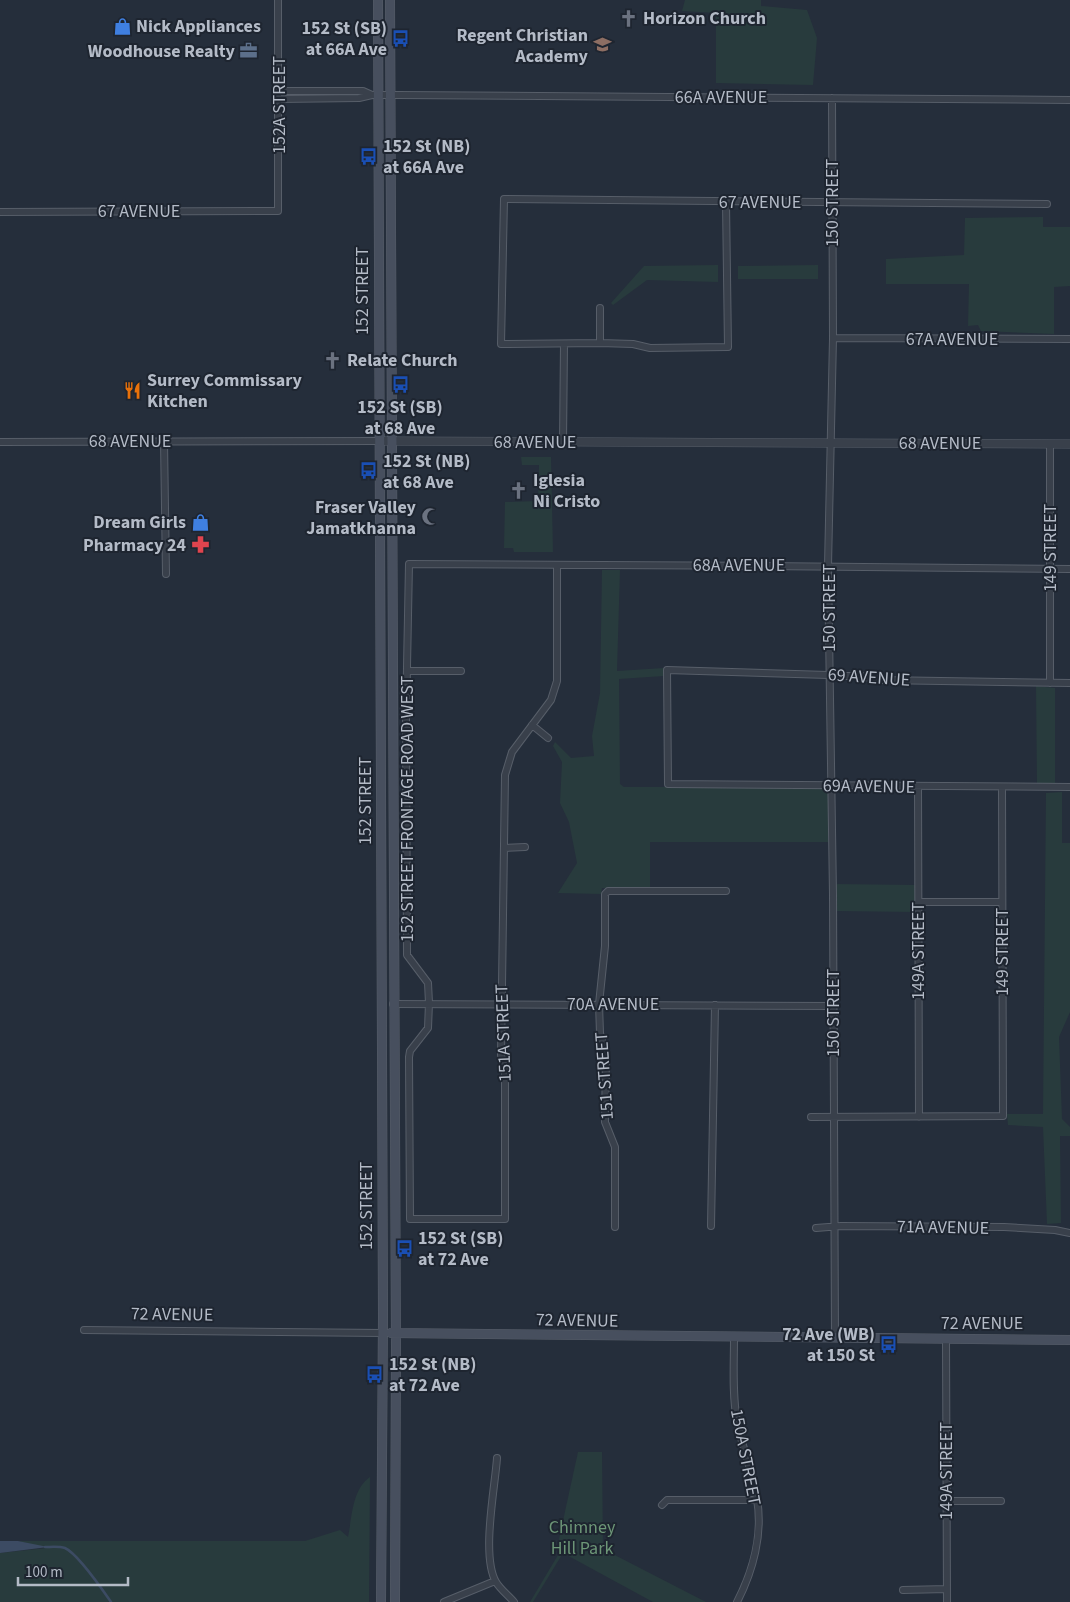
<svg xmlns="http://www.w3.org/2000/svg" width="1070" height="1602" viewBox="0 0 1070 1602" font-family="'Source Sans 3',sans-serif">
  <style>
    .green { fill: #283b3d }
    .water { fill: #3c4b63 }
    .lines { fill: none; stroke-linecap: round; stroke-linejoin: round }
    .stream { stroke: #3c4b63; stroke-width: 2.5 }
    .minor-casing { stroke: #575e69; stroke-width: 8 }
    .tertiary-casing { stroke: #575e69; stroke-width: 9 }
    .secondary-casing { stroke: #575e69; stroke-width: 10 }
    .minor { stroke: #39404b; stroke-width: 6 }
    .tertiary { stroke: #39404b; stroke-width: 8 }
    .secondary { stroke: #474f5e; stroke-width: 9 }
    .labels { text-anchor: middle; stroke-width: 4; stroke-linejoin: round; paint-order: stroke }
    .poi-label { font-size: 18px; font-weight: bold; fill: #b4bbc7; stroke: #1e2530; text-anchor: start }
    .street-label { font-size: 18px; fill: #b4bbc7; stroke: #1e2530 }
    .park-label { font-size: 18px; fill: #6d9677; stroke: #1e2530 }
  </style>
  <rect width="100%" height="100%" fill="#252e3b"/>
  <!-- green -->
  <path class="green" d="M685,0H761V6L807,10L817,38L813,85L716,83V13L682,11Z
    M1043,217V227H1070V286L1054,287V334L981,331L978,325L968,326L969,284H886V259L964,255L965,218Z
    M718,265V282L647,280L613,305L611,303L644,266Z
    M818,265V279H738V266Z
    M521,457H551L553,552H514L513,548H504L505,502L538,501L539,465H522Z
    M602,570H620L617,671L664,668V676L619,679L620,784L624,787H829L828,842H650V888H602L601,894L558,893L577,863L569,822L560,803L562,762L553,746L555,742L571,758L594,756L592,736L600,693Z
    M1036,686L1055,688V785H1037Z
    M1062,792V843H1070V1012L1059,1037L1062,1119L1070,1127V1136H1060L1061,1223L1047,1224L1043,1127L1008,1125L1007,1114H1043L1046,793Z
    M834,884L917,885L916,912L834,911Z
    M578,1452H602L603,1549L706,1602H653L563,1553L533,1602H530L561,1550L559,1539Z
    M370,1477L369,1602H0V1553L47,1548L18,1541H305L340,1530L348,1537C352,1518 352,1489 370,1477Z"/>
  <!-- water -->
  <path class="water" d="M0,1541H18L48,1547L0,1553Z"/>
  <g class="lines">
    <!-- stream -->
    <path class="stream" d="M45,1547C51,1547 59,1546 65,1548C78,1554 102,1589 111,1602"/>
    <defs>
      <path id="minor" d="M279,91H363L372,95
        M832,98L833,338L828,566L833,895L835,1338
        M279,99L359,98L372,95H398L1070,100
        M726,203L728,347L650,348L633,344L600,343L501,344L504,199L1047,204
        M0,212L278,211V0
        M600,308V343
        M833,338L1070,339
        M164,441L166,574
        M0,442L379,441
        M563,442L564,344
        M557,565V681L551,700L512,752L505,775L501,1055L505,1073V1219H410L409,1057L410,1051L428,1028L429,1003L428,983L407,955L406,718L409,564C629,565 850,566 1070,569
        M407,671H461
        M1050,683V444
        M1070,683L880,680L861,676L667,670L668,784L1070,787
        M532,725L548,738
        M918,786L919,1117
        M504,848L525,847
        M918,902H1002
        M393,1004L833,1006
        M811,1117L1003,1116L1002,787
        M711,1226L715,1005
        M615,1227V1147L605,1122L606,1055L600,1033L599,1004L605,946V894L608,891H726
        M816,1228L841,1226L1004,1227L1055,1230L1070,1233
        M84,1330L383,1333
        M734,1338C734,1365 732,1394 737,1421C742,1447 753,1473 757,1499C763,1534 753,1571 737,1602
        M946,1339L947,1602
        M497,1458C495,1488 481,1556 496,1582C500,1589 509,1596 514,1602
        M946,1501H1001
        M662,1505L667,1500H757
        M903,1590L947,1589
        M444,1602L495,1581"/>
      <path id="tertiary" d="M379,441L1070,444"/>
      <path id="secondary" d="M378,0L383,1317L381,1602
        M390,0L396,1347L395,1602
        M391,1333L1070,1340"/>
    </defs>
    <!-- minor casing -->
    <use href="#minor" class="minor-casing"/>
    <!-- tertiary casing -->
    <use href="#tertiary" class="tertiary-casing"/>
    <!-- secondary casing -->
    <use href="#secondary" class="secondary-casing"/>
    <!-- minor -->
    <use href="#minor" class="minor"/>
    <!-- tertiary -->
    <use href="#tertiary" class="tertiary"/>
    <!-- secondary -->
    <use href="#secondary" class="secondary"/>
  </g>
  <!-- icons -->
  <defs>
    <symbol id="church-bare" viewBox="-9 -9 18 18"><path d="M-1.2-6h2.4v3.5h3.3v2.4h-3.3V6h-2.4V-.1h-3.3v-2.4h3.3Z" fill="#6b7280" stroke="#1e2530" stroke-width="2.5" paint-order="stroke"/></symbol>
    <symbol id="shop-bare" viewBox="-9 -9 18 18"><path d="M-5-2.5h2.3a2.7 3.5 0 0 1 5.4 0H5L5.5 6h-11ZM-1.5-2.5h3a1.5 2.3 0 0 0-3 0Z" fill="#3f7fe0" stroke="#1e2530" stroke-width="2.5" paint-order="stroke"/></symbol>
    <symbol id="bus-bare" viewBox="-9 -9 18 18"><path d="M-5-6H5V4H4V6H2V4H-2V6H-4V4H-5ZM-3.5-4V0h7V-4ZM-3.5 1.2v1.5H-2V1.2ZM2 1.2v1.5H3.5V1.2Z" fill="#1a4fb4" stroke="#1e2530" stroke-width="2.5" paint-order="stroke"/></symbol>
    <symbol id="school-bare" viewBox="-9 -9 18 18"><path d="M0-5L7-2L0 1L-7-2ZM-4 1L0 2.5L4 1V4Q0 6-4 4Z" fill="#8d6e63" stroke="#1e2530" stroke-width="2.5" paint-order="stroke"/></symbol>
    <symbol id="office-bare" viewBox="-9 -9 18 18"><path d="M-6-3h4V-5.5h4V-3h4V5H-6ZM-1-4.5V-3h2v-1.5ZM-6 0V1H6V0Z" fill="#5c6f8a" stroke="#1e2530" stroke-width="2.5" paint-order="stroke"/></symbol>
    <symbol id="restaurant-bare" viewBox="-9 -9 18 18"><path d="M-5-6h1v4h1v-4h1v4h1v-4h1v5L-1.5 .5V6h-2V.5L-5-1ZM5-6V6H3V1.5H1.5Q1.5-4 5-6Z" fill="#e8710a" stroke="#1e2530" stroke-width="2.5" paint-order="stroke"/></symbol>
    <symbol id="mosque-bare" viewBox="-9 -9 18 18"><path d="M3.5-4.9A6 6 0 1 0 3.5 4.9A5 5 0 1 1 3.5-4.9Z" fill="#6b7280" stroke="#1e2530" stroke-width="2.5" paint-order="stroke"/></symbol>
    <symbol id="pharmacy-bare" viewBox="-9 -9 18 18"><path d="M-2-6h4v4h4v4h-4v4h-4v-4h-4v-4h4Z" fill="#e0444e" stroke="#1e2530" stroke-width="2.5" paint-order="stroke"/></symbol>
  </defs>
  <g fill-rule="evenodd">
    <use href="#church-bare" x="616" y="6" width="25" height="25"/>
    <use href="#shop-bare" x="110" y="14" width="25" height="25"/>
    <use href="#bus-bare" x="388" y="26" width="25" height="25"/>
    <use href="#school-bare" x="590" y="32" width="25" height="25"/>
    <use href="#office-bare" x="236" y="38" width="25" height="25"/>
    <use href="#bus-bare" x="356" y="144" width="25" height="25"/>
    <use href="#church-bare" x="320" y="348" width="25" height="25"/>
    <use href="#bus-bare" x="388" y="372" width="25" height="25"/>
    <use href="#restaurant-bare" x="120" y="378" width="25" height="25"/>
    <use href="#bus-bare" x="356" y="458" width="25" height="25"/>
    <use href="#church-bare" x="506" y="478" width="25" height="25"/>
    <use href="#mosque-bare" x="418" y="504" width="25" height="25"/>
    <use href="#shop-bare" x="188" y="510" width="25" height="25"/>
    <use href="#pharmacy-bare" x="188" y="532" width="25" height="25"/>
    <use href="#bus-bare" x="392" y="1236" width="25" height="25"/>
    <use href="#bus-bare" x="876" y="1332" width="25" height="25"/>
    <use href="#bus-bare" x="362" y="1362" width="25" height="25"/>
  </g>
  <g class="labels">
    <!-- poi labels -->
    <g class="poi-label">
      <text x="643" y="24">Horizon Church</text>
      <text x="136" y="32">Nick Appliances</text>
      <text x="387" y="34" text-anchor="end">152 St (SB)<tspan x="387" dy="21">at 66A Ave</tspan></text>
      <text x="588" y="41" text-anchor="end">Regent Christian<tspan x="588" dy="21">Academy</tspan></text>
      <text x="235" y="57" text-anchor="end">Woodhouse Realty</text>
      <text x="383" y="152">152 St (NB)<tspan x="383" dy="21">at 66A Ave</tspan></text>
      <text x="347" y="366">Relate Church</text>
      <text x="147" y="386">Surrey Commissary<tspan x="147" dy="21">Kitchen</tspan></text>
      <text x="400" y="413" text-anchor="middle">152 St (SB)<tspan x="400" dy="21">at 68 Ave</tspan></text>
      <text x="383" y="467">152 St (NB)<tspan x="383" dy="21">at 68 Ave</tspan></text>
      <text x="533" y="486">Iglesia<tspan x="533" dy="21">Ni Cristo</tspan></text>
      <text x="416" y="513" text-anchor="end">Fraser Valley<tspan x="416" dy="21">Jamatkhanna</tspan></text>
      <text x="186" y="528" text-anchor="end">Dream Girls</text>
      <text x="186" y="551" text-anchor="end">Pharmacy 24</text>
      <text x="418" y="1244">152 St (SB)<tspan x="418" dy="21">at 72 Ave</tspan></text>
      <text x="875" y="1340" text-anchor="end">72 Ave (WB)<tspan x="875" dy="21">at 150 St</tspan></text>
      <text x="389" y="1370">152 St (NB)<tspan x="389" dy="21">at 72 Ave</tspan></text>
    </g>
    <!-- street labels -->
    <g class="street-label">
      <text x="721" y="103">66A AVENUE</text>
      <text transform="translate(279 105) rotate(-90)" y="6">152A STREET</text>
      <text x="760" y="208">67 AVENUE</text>
      <text transform="translate(832 203) rotate(-90)" y="6">150 STREET</text>
      <text x="139" y="217">67 AVENUE</text>
      <text transform="translate(362 291) rotate(-90)" y="6">152 STREET</text>
      <text x="952" y="345">67A AVENUE</text>
      <text x="130" y="447">68 AVENUE</text>
      <text x="535" y="448">68 AVENUE</text>
      <text x="940" y="449">68 AVENUE</text>
      <text transform="translate(1050 548) rotate(-90)" y="6">149 STREET</text>
      <text x="739" y="571">68A AVENUE</text>
      <text transform="translate(829 608) rotate(-90)" y="6">150 STREET</text>
      <text transform="translate(869 677) rotate(4)" y="6">69 AVENUE</text>
      <text transform="translate(869 786) rotate(1)" y="6">69A AVENUE</text>
      <text transform="translate(365 801) rotate(-90)" y="6">152 STREET</text>
      <text transform="translate(407 809) rotate(-90)" y="6">152 STREET FRONTAGE ROAD WEST</text>
      <text transform="translate(918 951) rotate(-90)" y="6">149A STREET</text>
      <text transform="translate(1002 952) rotate(-90)" y="6">149 STREET</text>
      <text x="613" y="1010">70A AVENUE</text>
      <text transform="translate(833 1013) rotate(-90)" y="6">150 STREET</text>
      <text transform="translate(503 1033) rotate(-92)" y="6">151A STREET</text>
      <text transform="translate(604 1076) rotate(-94)" y="6">151 STREET</text>
      <text transform="translate(366 1206) rotate(-90)" y="6">152 STREET</text>
      <text transform="translate(943 1227) rotate(1)" y="6">71A AVENUE</text>
      <text transform="translate(172 1314) rotate(1)" y="6">72 AVENUE</text>
      <text transform="translate(577 1320) rotate(1)" y="6">72 AVENUE</text>
      <text x="982" y="1329">72 AVENUE</text>
      <text transform="translate(746 1457) rotate(79)" y="6">150A STREET</text>
      <text transform="translate(946 1471) rotate(-90)" y="6">149A STREET</text>
    </g>
    <!-- park labels -->
    <g class="park-label">
      <text x="582" y="1533">Chimney<tspan x="582" dy="21">Hill Park</tspan></text>
    </g>
  </g>
  <!-- scale -->
  <path d="M18 1577v8h110v-8" fill="none" stroke="#b4bbc7" stroke-width="2.5"/>
  <text x="25" y="1577" font-size="15" fill="#b4bbc7" stroke="#1e2530" stroke-width="4" paint-order="stroke">100 m</text>
</svg>
